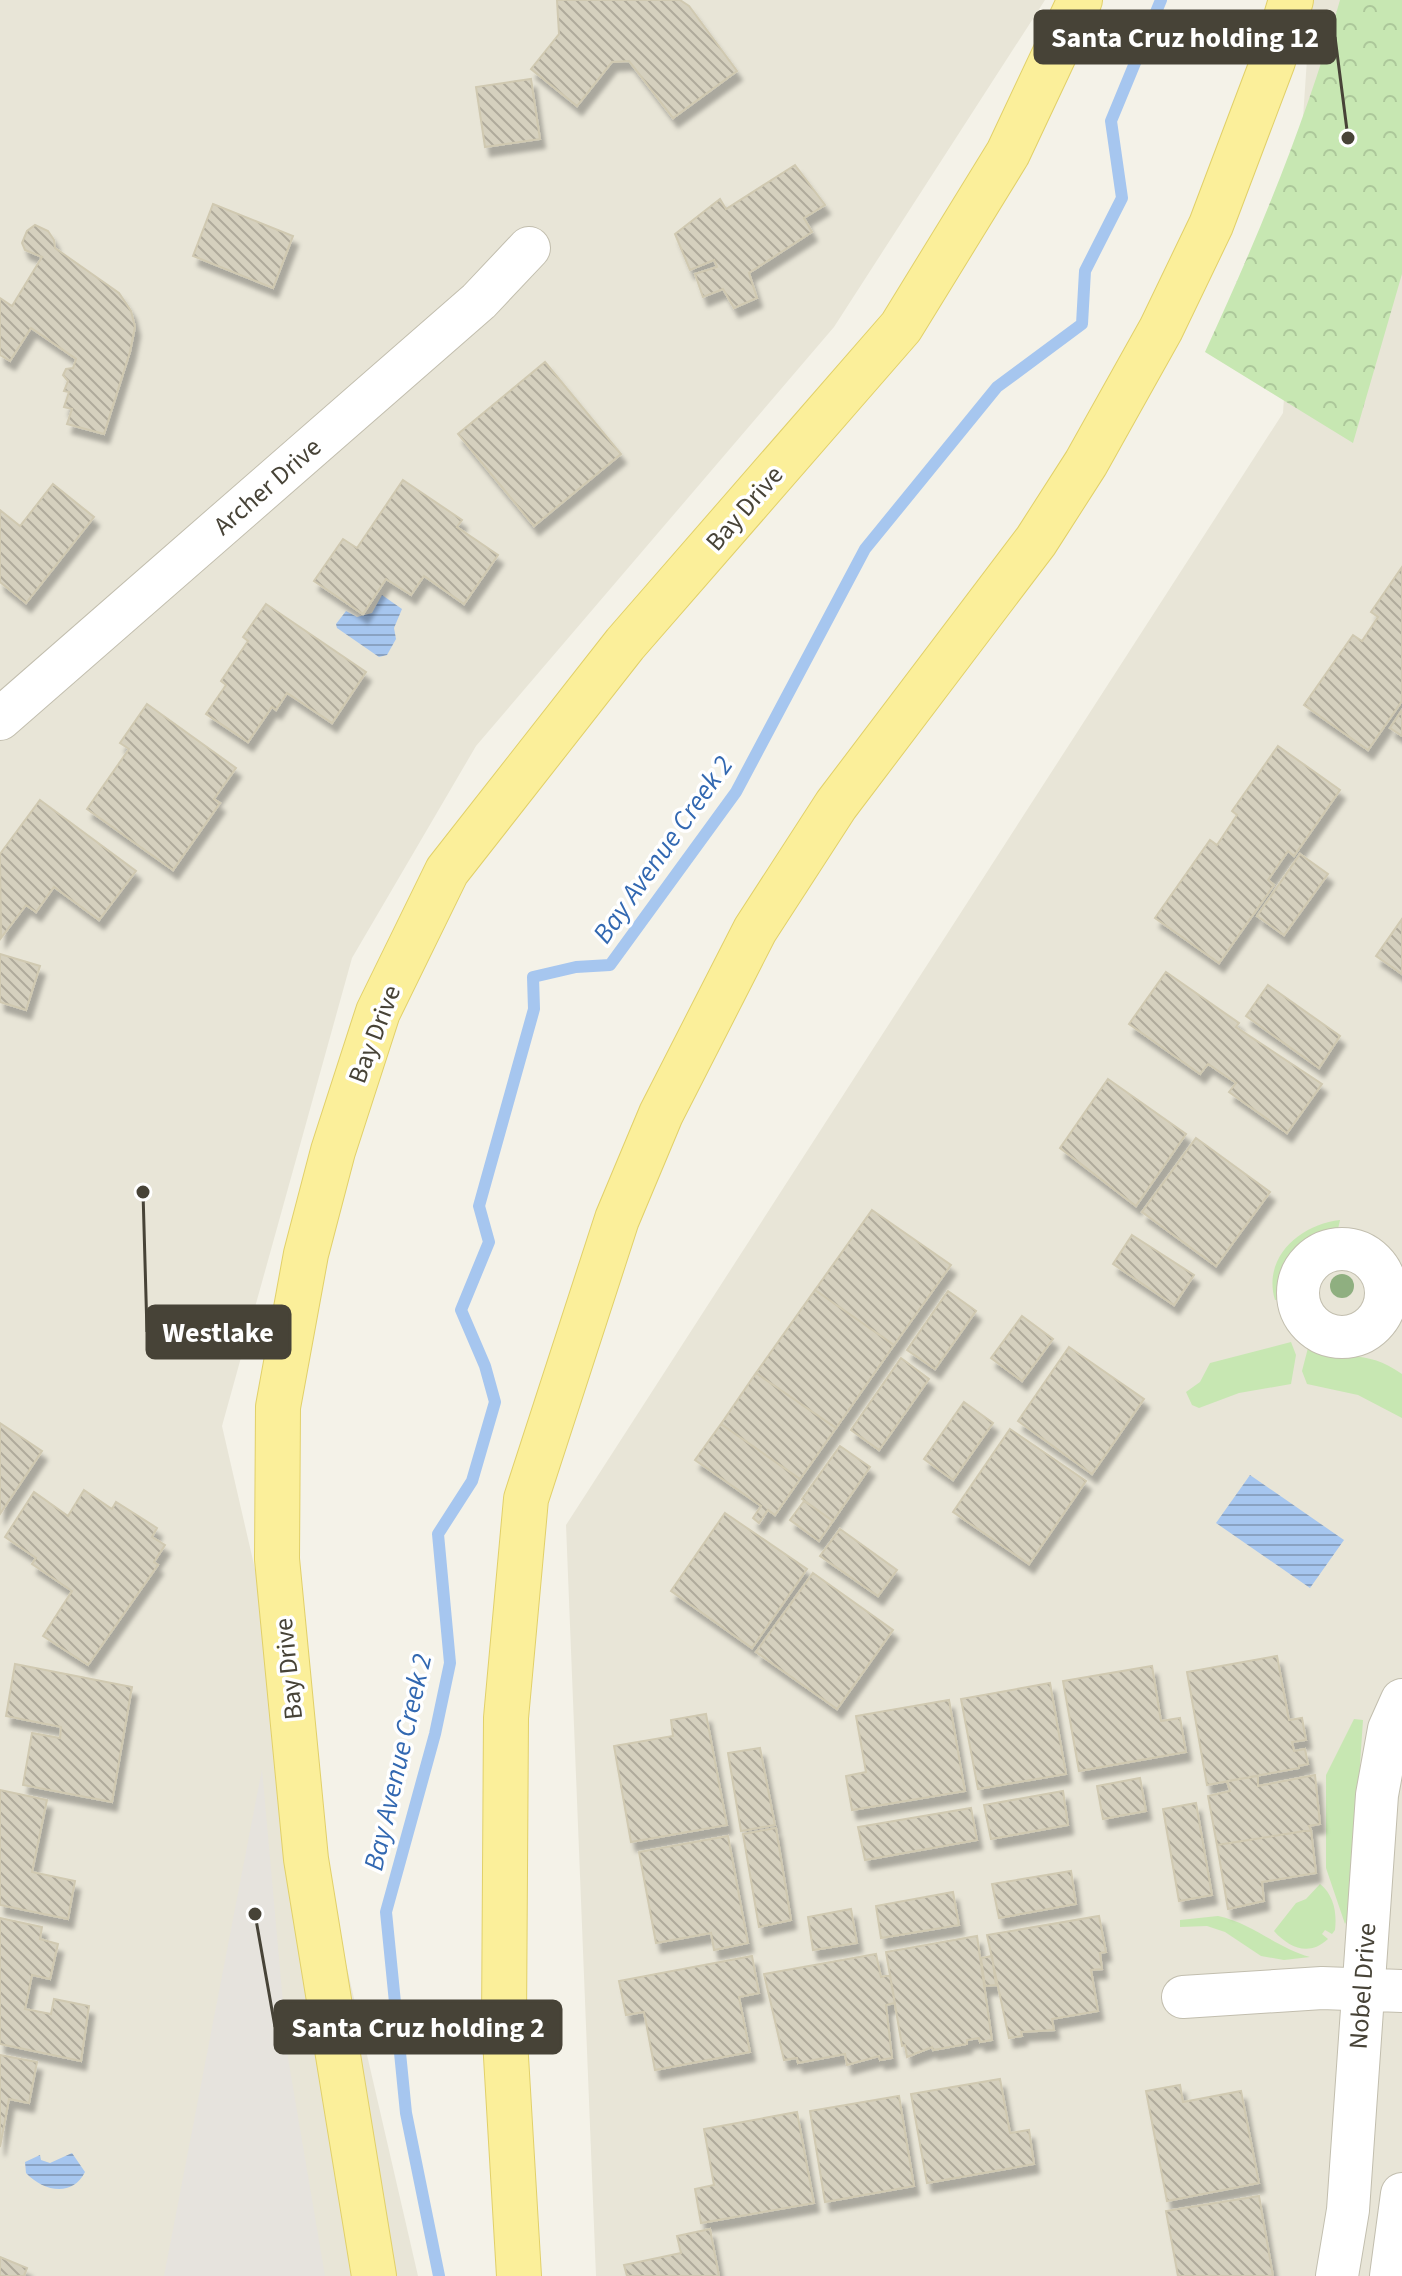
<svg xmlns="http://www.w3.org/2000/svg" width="1402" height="2276" viewBox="0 0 1402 2276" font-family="'Source Sans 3',sans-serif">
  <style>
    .residential { fill: #e8e5d7 }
    .industrial { fill: #e6e3dd }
    .green { fill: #c7e7b2 }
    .forest { fill: url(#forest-crowns) }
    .water { fill: url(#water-rules) }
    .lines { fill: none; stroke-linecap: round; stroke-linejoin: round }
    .stream { stroke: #a6c6ef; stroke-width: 12 }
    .building { fill: url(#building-back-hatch); stroke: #d0c9b1; stroke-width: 2; filter: url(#shadow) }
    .minor-casing { stroke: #c2beae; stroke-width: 44 }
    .major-casing { stroke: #e1d069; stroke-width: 46 }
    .minor { stroke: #fff; stroke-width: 42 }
    .major { stroke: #fbef9a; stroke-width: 44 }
    .tree { fill: #8faf80 }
    .labels { text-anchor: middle; stroke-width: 7; stroke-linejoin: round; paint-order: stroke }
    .street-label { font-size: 26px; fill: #474337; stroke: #fff }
    .water-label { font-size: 28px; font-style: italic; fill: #3268b1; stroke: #fff }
    .leader { fill: none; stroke: #474337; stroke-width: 3 }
    .callout-dot { fill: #474337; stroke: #fff; stroke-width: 3 }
    .callout { fill: #474337; stroke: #474337; stroke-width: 3 }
    .callout-label { font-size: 28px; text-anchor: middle; font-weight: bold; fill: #fff }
  </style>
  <defs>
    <pattern id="forest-crowns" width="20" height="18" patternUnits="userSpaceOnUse" patternTransform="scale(2)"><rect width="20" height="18" fill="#c7e7b2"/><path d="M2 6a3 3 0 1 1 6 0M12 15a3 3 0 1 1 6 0" fill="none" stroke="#acc79a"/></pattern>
    <pattern id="water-rules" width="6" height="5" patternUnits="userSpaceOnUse" patternTransform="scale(2)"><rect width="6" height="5" fill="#a6c6ef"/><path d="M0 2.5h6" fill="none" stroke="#89a2c2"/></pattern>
    <pattern id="building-back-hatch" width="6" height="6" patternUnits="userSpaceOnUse" patternTransform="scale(2)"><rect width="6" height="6" fill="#d5d0be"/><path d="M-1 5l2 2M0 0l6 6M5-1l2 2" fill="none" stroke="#afaa9b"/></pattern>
    <filter id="shadow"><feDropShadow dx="5" dy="9" stdDeviation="2" flood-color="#0004"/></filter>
  </defs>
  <rect width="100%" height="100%" fill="#f4f2e8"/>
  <!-- residential -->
  <path class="residential" d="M0,0H1045L834,327L476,746L352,958L222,1426L418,2276H0Z
    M1311,0H1402V2276H596L566,1525L1283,413Z"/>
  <!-- industrial -->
  <path class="industrial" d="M262,1769L288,2058L325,2276H164Z"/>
  <!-- green -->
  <path class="green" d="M1340,1220L1338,1229C1317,1231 1290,1246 1283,1267C1279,1277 1283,1290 1284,1299L1275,1300C1262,1257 1301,1224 1340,1220Z
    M1291,1342L1296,1355L1291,1384L1239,1393L1199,1408L1192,1405L1186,1392L1200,1382L1210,1363Z
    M1309,1344C1344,1363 1364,1347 1402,1374V1418L1358,1395L1307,1384L1302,1371Z
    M1354,1719L1363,1720L1350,1914L1345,1924L1326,1868V1775Z
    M1320,1884C1334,1895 1337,1913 1335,1930L1332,1934L1325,1930L1322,1934L1328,1939C1310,1956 1290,1949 1274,1931L1296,1903L1306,1899Z
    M1218,1916C1252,1923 1277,1948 1310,1957L1284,1960L1261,1956L1225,1932L1207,1926L1180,1927V1920Z"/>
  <!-- forest -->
  <path class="forest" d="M1340,0H1402V274L1353,443L1205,352C1258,237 1306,122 1340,0Z"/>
  <!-- water -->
  <path class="water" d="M382,595L402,609L394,628L396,639L387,655L379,657L337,628L336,624L346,611L357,617L372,613Z
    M1250,1475L1344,1540L1310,1588L1216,1523Z
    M72,2153L85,2172C72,2198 43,2191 26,2173L25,2162L40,2155L41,2160L50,2163Z"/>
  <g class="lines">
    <!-- stream -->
    <path class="stream" d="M439,2276L406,2113L386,1912L435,1734L450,1663L438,1534L472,1481L495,1402L485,1366L461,1310L489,1242L479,1206L534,1009L533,977L576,967L610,965L736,792L865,549L997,387L1082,324L1085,271L1122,198L1111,121L1161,0"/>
  </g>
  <!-- building -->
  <path class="building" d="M557,0H680L689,6L737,71L673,118L629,61L612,62L577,106L531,69L559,34Z
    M531,79L540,139L485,147L476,87Z
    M795,165L825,205L804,218L812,232L749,273L757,298L734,308L723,289L703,297L695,274L717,267L714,260L690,270L675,234L720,199L726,209Z
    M213,204L293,236L273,288L193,256Z
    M35,225L48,231L54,240L55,248L119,293L131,311L135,327L130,352L104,434L67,424L72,409L64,407L69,392L64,391L68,381L63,375L66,369L73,368L76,359L31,328L10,361L0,355V298L12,306L42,257L25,250L22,243L27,231Z
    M545,362L621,454L534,526L458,434Z
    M403,480L462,520L457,527L498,555L464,604L424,576L411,595L386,579L363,614L314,581L343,539L357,548Z
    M53,484L94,517L26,603L0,582V510L20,526Z
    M1402,567V701L1368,750L1304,705L1353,635L1362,641L1378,617L1371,612Z
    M266,604L366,672L332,723L287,693L276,710L272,707L248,742L206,714L226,685L221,681L248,641L243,637Z
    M147,704L236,768L214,799L220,803L173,870L87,809L129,749L120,743Z
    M1402,710V736L1390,728Z
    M1278,746L1340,790L1294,856L1288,851L1268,880L1274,885L1219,963L1155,918L1210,840L1217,845L1237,815L1232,811Z
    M40,800L136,871L99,920L54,887L36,912L26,905L1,938L0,854Z
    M1300,854L1328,874L1284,935L1257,916Z
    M1402,919V974L1376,956Z
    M0,954L40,966L26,1010L0,1002Z
    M1166,972L1239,1023L1236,1027L1322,1084L1287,1133L1229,1092L1236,1083L1208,1064L1200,1074L1129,1024Z
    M1268,985L1340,1036L1319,1068L1246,1016Z
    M1108,1079L1186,1134L1136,1206L1060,1148Z
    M1196,1138L1270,1192L1216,1266L1142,1212Z
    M872,1210L951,1265L894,1345L815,1290Z
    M1132,1235L1194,1275L1174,1305L1113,1264Z
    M815,1290L894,1345L836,1428L756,1373Z
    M948,1291L976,1311L935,1369L907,1350Z
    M1022,1316L1053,1339L1022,1381L991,1358Z
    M1069,1347L1144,1399L1092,1474L1018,1421Z
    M901,1358L929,1379L879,1450L851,1430Z
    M756,1373L836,1428L800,1479L721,1424Z
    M964,1402L993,1423L953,1480L924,1459Z
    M0,1423L42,1451L0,1514Z
    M721,1424L800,1479L775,1515L768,1510L759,1523L753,1518L761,1506L695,1460Z
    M1010,1429L1086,1481L1029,1564L953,1512Z
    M840,1446L870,1467L833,1521L802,1499Z
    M84,1490L112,1509L116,1502L157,1528L152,1537L165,1545L154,1562L158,1565L88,1665L43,1636L72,1591L32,1564L36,1558L5,1537L34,1492L68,1516Z
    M804,1501L833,1521L819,1541L790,1520Z
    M725,1513L807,1569L752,1648L671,1591Z
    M840,1529L897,1570L878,1596L820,1556Z
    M813,1573L893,1630L837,1709L756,1652Z
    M1277,1656L1289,1720L1302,1718L1306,1740L1292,1742L1294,1751L1305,1749L1308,1764L1299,1766V1768L1207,1785L1187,1672Z
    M15,1664L132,1687L112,1802L23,1785L32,1733L60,1738L61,1727L6,1716Z
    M1152,1666L1161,1721L1180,1718L1186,1752L1079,1771L1063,1681Z
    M1050,1683L1066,1774L978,1789L961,1699Z
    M949,1700L965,1791L852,1810L846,1776L866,1772L856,1716Z
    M706,1714L727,1825L631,1842L614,1746L673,1736L671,1720Z
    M760,1748L775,1825L741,1831L728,1753Z
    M1315,1775L1320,1824L1309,1826L1311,1830L1217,1845L1208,1796L1230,1791L1227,1781L1258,1776V1786Z
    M1140,1778L1146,1811L1103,1819L1097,1786Z
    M0,1790L47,1800L32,1872L75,1881L68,1919L0,1905Z
    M1063,1791L1068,1825L991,1839L984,1805Z
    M1196,1803L1212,1895L1179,1901L1163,1809Z
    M971,1808L977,1840L865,1860L858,1827Z
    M776,1828L791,1920L759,1927L743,1834Z
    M1311,1830L1316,1873L1262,1882L1264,1901L1228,1909L1217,1845Z
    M728,1836L748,1943L714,1950L711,1933L656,1943L639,1852Z
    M1071,1871L1076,1904L999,1918L992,1884Z
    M953,1892L959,1925L881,1938L876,1906Z
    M851,1909L857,1943L813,1950L808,1917Z
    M1099,1916L1106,1952L1100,1953L1102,1969L1091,1970L1098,2011L1052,2019L1054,2030L1021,2032L1022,2036L1009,2038L987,1935Z
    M0,1918L42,1927L40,1939L58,1944L50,1979L32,1975L25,2009L51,2014L54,1999L89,2006L81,2061L0,2044Z
    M977,1936L992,2040L980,2042L979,2038L967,2040V2044L933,2050L932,2047L907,2057L905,2045L902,2046L886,1952Z
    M876,1954L881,1977L890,1975L895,2003L886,2005L892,2058L880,2060L879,2056L847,2065L845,2054L798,2063L797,2058L784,2060L764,1974Z
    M752,1956L759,1993L739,1997L750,2052L655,2070L644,2012L626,2015L619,1981Z
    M992,1956L996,1985L985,1986L981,1958Z
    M0,2055L37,2062L29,2103L9,2099L0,2147Z
    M1000,2079L1010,2133L1029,2130L1034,2164L927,2183L911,2094Z
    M1180,2085L1183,2102L1241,2091L1259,2183L1167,2201L1146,2091Z
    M899,2096L914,2186L825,2202L810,2111Z
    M797,2112L814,2203L701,2223L695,2189L714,2185L704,2129Z
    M1259,2196L1273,2276H1178L1166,2211Z
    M710,2229L719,2276H627L624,2265L681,2253L677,2236Z
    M0,2257L27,2268L24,2276H0Z"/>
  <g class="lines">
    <defs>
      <path id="minor" d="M0,719L479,301L529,248
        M1298 1293a44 44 0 1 1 88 0a44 44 0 1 1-88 0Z
        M1183,1997L1322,1988L1402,1991
        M1337,2276L1348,2210L1377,1795L1389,1729L1402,1700
        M1391,2276L1402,2194"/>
      <path id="major" d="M374,2276L306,1859L277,1559L278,1407L306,1254L333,1151L378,1012L447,871L625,644L901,327L1008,153L1080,0
        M519,2276L504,2023L506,1718L526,1499L617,1219L661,1114L755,930L836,805L1036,541L1086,463L1161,329L1211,225L1273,61L1291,0"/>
    </defs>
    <!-- minor casing -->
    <use href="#minor" class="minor-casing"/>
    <!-- major casing -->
    <use href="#major" class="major-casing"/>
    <!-- minor -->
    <use href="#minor" class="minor"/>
    <!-- major -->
    <use href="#major" class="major"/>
  </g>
  <!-- trees -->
  <circle class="tree" cx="1342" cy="1286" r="12"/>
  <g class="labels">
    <!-- street labels -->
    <g class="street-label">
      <text transform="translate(267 486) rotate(-41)" y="9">Archer Drive</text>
      <text transform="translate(744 508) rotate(-49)" y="9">Bay Drive</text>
      <text transform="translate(374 1034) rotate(-69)" y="9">Bay Drive</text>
      <text transform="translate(288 1669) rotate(-96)" y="9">Bay Drive</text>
      <text transform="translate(1362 1986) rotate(-86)" y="9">Nobel Drive</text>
    </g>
    <!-- water labels -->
    <g class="water-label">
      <text transform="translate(662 849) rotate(-55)" y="10">Bay Avenue Creek 2</text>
      <text transform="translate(397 1762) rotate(-77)" y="10">Bay Avenue Creek 2</text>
    </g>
  </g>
  <!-- callouts -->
  <path class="leader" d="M1348 138L1335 37M143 1192L147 1332M255 1914L275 2027"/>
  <g class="callout-dot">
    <circle cx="1348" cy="138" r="8"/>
    <circle cx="143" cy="1192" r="8"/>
    <circle cx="255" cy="1914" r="8"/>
  </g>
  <g class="callout">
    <rect x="1035" y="11" width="300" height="52" rx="8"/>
    <rect x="147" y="1306" width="143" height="52" rx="8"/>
    <rect x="275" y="2001" width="286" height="52" rx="8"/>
  </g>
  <g class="callout-label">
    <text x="1185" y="47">Santa Cruz holding 12</text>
    <text x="218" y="1342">Westlake</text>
    <text x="418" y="2037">Santa Cruz holding 2</text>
  </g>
</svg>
